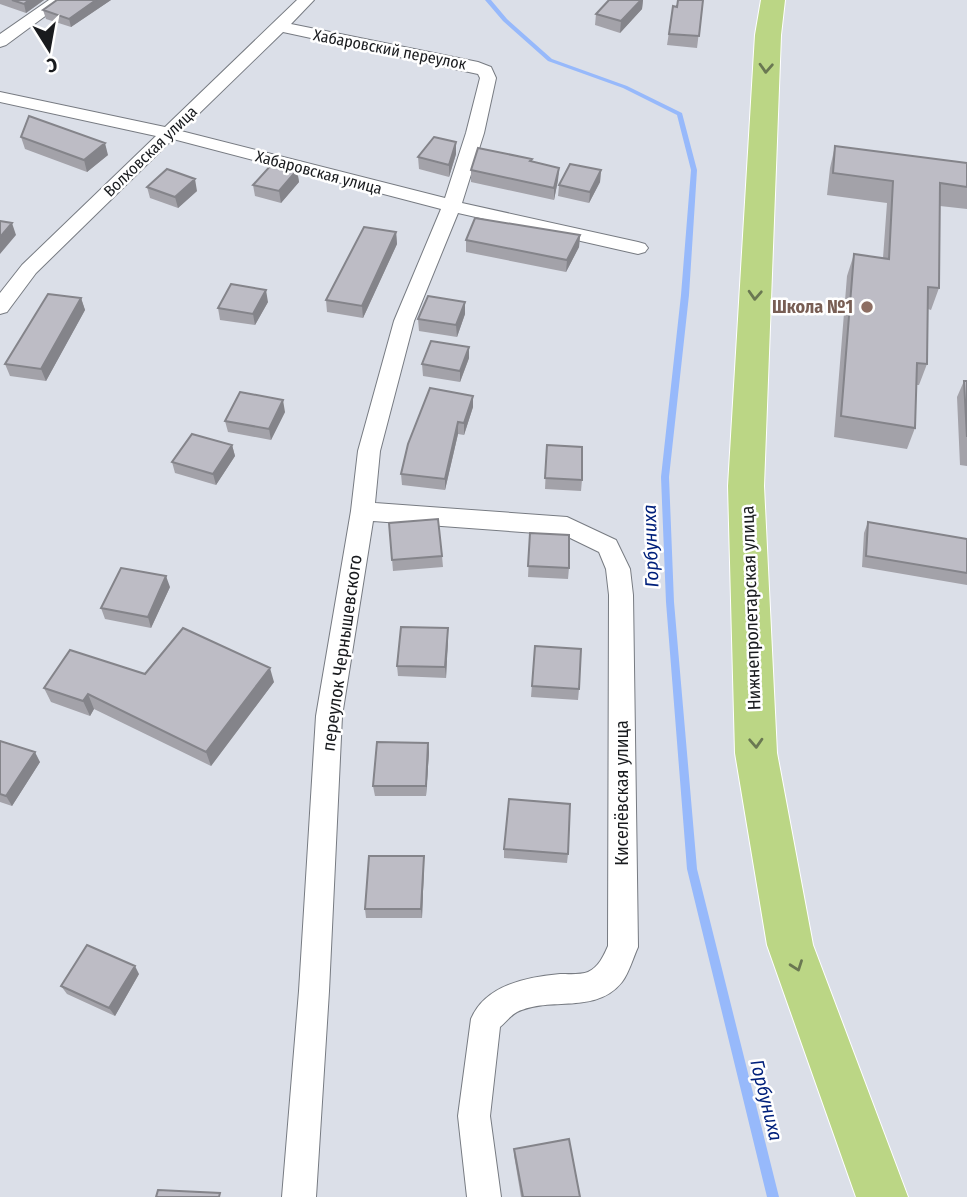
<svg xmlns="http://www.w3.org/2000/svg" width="967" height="1197" viewBox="0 0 967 1197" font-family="'Fira Sans Condensed',sans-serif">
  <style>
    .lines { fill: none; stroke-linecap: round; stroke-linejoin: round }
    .stream { fill: #97b9fb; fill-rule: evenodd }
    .street-casing { stroke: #777b82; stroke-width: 2 }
    .primary-casing { stroke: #fff; stroke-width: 2 }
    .street { fill: #fff; fill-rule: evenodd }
    .primary { fill: #bbd685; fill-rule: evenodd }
    .wall { fill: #a3a2a9 }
    .shaded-wall { fill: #84848a }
    .building { fill: #bdbcc5; stroke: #84848a; stroke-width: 2 }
    .oneway { stroke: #6a7852 }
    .education-dot { fill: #8d6e63; stroke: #fff; stroke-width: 2.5 }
    .labels { text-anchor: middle; stroke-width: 5; stroke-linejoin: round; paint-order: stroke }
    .far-street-label { font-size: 16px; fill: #191b1e; stroke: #fff }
    .education-label { font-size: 18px; font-weight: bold; fill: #785e54; stroke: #fff; text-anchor: end }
    .street-label { font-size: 18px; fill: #191b1e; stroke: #fff }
    .water-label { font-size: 19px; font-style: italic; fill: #00207b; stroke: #fff }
  </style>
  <rect width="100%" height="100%" fill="#dbdfe8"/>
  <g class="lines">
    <!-- stream -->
    <path class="stream" d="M485,0H491L507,19L552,59L627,86L682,113L697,170L689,295L669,477L674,602L697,869L779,1197H767L687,869L666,602L661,477L681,295L691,170L677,115L623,88L548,61L503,21Z"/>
    <defs>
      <path id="street" d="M49,0H67L6,45L0,47V34Z
        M297,0H314L291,24L478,62L491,67L496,78L484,133L462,203L638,242L645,244L648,248L645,252L638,254L458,213L414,321L380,451L375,503L567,517L616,540L630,569L633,595L638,947C633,958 629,973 622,982C596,1015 550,996 517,1012C511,1015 506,1022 500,1027L490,1116L501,1197H467L458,1116L471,1019C485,985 527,977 560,974C568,974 581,975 588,972C599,967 604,955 608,946L609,595L606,569L599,552L564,535L373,521L342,716L329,991L316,1197H282L299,991L316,716L351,511L358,451L394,321L441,209L173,139L36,273L7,312L0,314V293L22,265L156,136L0,102V92L165,127ZM283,32L478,74L480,78L466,133L445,198L181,131Z"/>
      <path id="primary" d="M761,0H785L781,35L764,486L777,753L813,945L908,1197H856L767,945L735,753L728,486L755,35Z"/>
    </defs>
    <!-- street casing -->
    <use href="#street" class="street-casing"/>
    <!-- primary casing -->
    <use href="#primary" class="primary-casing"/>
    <!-- street -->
    <use href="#street" class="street"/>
    <!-- primary -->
    <use href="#primary" class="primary"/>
  </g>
  <!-- wall -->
  <path class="wall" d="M0,0H44L26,13L0,4Z
    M57,0H111L71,27L46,19L43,10Z
    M609,0H643L642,9L620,33L595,25L596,14Z
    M703,0L697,48L667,45L673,6L677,7Z
    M21,137L108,155L87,172L25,149Z
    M835,146L967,163V209L940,206L939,288L931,310L928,309L927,364L919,385H916L915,428L907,449L834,437L847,276L854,254L883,258L887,203L827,195L830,168Z
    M456,154L449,177L419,169L418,157Z
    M532,159V161L559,168L558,180L554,200L471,182V170Z
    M297,170L299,182L281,203L255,196L253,185Z
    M601,170L600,182L589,203L558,196L559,185Z
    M147,187L197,191L178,208L150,198Z
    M396,232L397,244L363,318L327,312L326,300Z
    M580,235L579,247L566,272L466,252V240Z
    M81,298L85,310L46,381L10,376L5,364Z
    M268,302L255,325L220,320L218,308Z
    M465,302V314L457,337L419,331L418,319Z
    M469,358L460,382L423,376L422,364Z
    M964,381H967V466L960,465L957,397Z
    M473,396V407L464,435L458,434L445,490L402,485L401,474Z
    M285,412L271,440L228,432L225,421Z
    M232,445L235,456L216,485L175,473L172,462Z
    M547,445L582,480L581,491L545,489Z
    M868,522L967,539V585L862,567L864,533Z
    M389,523L442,556L443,567L393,571Z
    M530,533L569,568L568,579L528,577Z
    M170,587L151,628L105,619L101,608Z
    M448,628V639L446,678L398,676L397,666Z
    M535,646L579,689L578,700L531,697Z
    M145,674L274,682L211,766L94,709L90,716L51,702L44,688Z
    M0,741L40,762L12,806L0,802Z
    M428,743L429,752L426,796H375L373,786Z
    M504,849L568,854L567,863L504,858Z
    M424,856V865L422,918H366L365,909Z
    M139,974L115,1016L67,994L61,986Z
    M514,1149L580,1197H521L514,1155Z"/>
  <!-- shaded-wall -->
  <path class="shaded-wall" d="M29,0H44L26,13L24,4Z
    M96,0H111L71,27L69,19Z
    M641,0H643L642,9L620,33L621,21Z
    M456,142V154L449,177V165Z
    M105,143L108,155L87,172L84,160Z
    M559,168L558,180L554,200V188Z
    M297,170L299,182L281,203L279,191Z
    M601,170L600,182L589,203L590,192Z
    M195,179L197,191L178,208L175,197Z
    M12,223L16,235L0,254V237Z
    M396,232L397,244L363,318L362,306Z
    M580,235L579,247L566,272L567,260Z
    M266,290L268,302L255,325L253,314Z
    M81,298L85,310L46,381L41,369Z
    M465,302V314L457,337L456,325Z
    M469,347V358L460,382V371Z
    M473,396V407L464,435V423Z
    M283,400L285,412L271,440L269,429Z
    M458,422V434L445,490V479Z
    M232,445L235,456L216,485L213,474Z
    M166,576L170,587L151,628L148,617Z
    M448,628V639L446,678L445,667Z
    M270,668L274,682L211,766L206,752Z
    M88,694L94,709L90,716L83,701Z
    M428,743L429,752L426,796V786Z
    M35,752L40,762L12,806L6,796Z
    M424,856V865L422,918L421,909Z
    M135,966L139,974L115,1016L109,1008Z"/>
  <!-- building -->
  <path class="building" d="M12,0H29L24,4Z
    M57,0H96L69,19L43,10Z
    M609,0H641L621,21L596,14Z
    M678,0H703L699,36L669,34L673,6L677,7Z
    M29,116L105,143L84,160L21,137Z
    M434,137L456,142L449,165L418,157Z
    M835,146L967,163V187L940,183L939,288L928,287L927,364L917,363L915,428L841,416L854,254L889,259L893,181L833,173Z
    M478,148L532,159L530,161L559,168L554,188L471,170Z
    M272,164L297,170L279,191L253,185Z
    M570,164L601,170L590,192L559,185Z
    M167,169L195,179L175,197L147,187Z
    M475,218L580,235L567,260L466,240Z
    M0,221L12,223L0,237Z
    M364,227L396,232L362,306L326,300Z
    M231,284L266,290L253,314L218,308Z
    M48,294L81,298L41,369L5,364Z
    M428,296L465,302L456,325L418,319Z
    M431,341L469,347L460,371L422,364Z
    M964,381H967V437Z
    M430,388L473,396L464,423L458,422L445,479L401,474L408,444Z
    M240,392L283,400L269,429L225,421Z
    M192,434L232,445L213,474L172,462Z
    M547,445L582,447V480L545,478Z
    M438,519L442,556L392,560L389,523Z
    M868,522L967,539V573L866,556Z
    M530,533L569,535V568L528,566Z
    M121,568L166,576L148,617L101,608Z
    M401,627L448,628L445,667L397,666Z
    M183,628L270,668L206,752L88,694L83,701L44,688L70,650L145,674Z
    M535,646L581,649L579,689L532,686Z
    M0,741L35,752L6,796L0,794Z
    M377,742L428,743L426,786H373Z
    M509,799L570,804L568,854L504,849Z
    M369,856H424L421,909H365Z
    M87,945L135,966L109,1008L61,986Z
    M569,1139L580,1197H523L514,1149Z
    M158,1190L220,1193L219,1197H156Z"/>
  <!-- one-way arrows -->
  <defs><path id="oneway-chevron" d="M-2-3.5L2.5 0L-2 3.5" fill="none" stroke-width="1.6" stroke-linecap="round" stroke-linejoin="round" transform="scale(1.75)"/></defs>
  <g class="oneway">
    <use href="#oneway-chevron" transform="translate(766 68) rotate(93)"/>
    <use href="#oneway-chevron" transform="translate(755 295) rotate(93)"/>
    <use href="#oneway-chevron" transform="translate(756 743) rotate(87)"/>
    <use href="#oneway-chevron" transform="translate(797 966) rotate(70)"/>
  </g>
  <!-- markers -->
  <circle class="education-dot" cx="867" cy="307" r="7"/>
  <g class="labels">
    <!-- far-street labels -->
    <g class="far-street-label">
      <text transform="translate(390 49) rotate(11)" y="6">Хабаровский переулок</text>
      <text transform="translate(150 151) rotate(-44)" y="6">Волховская улица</text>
      <text transform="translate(319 172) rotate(15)" y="6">Хабаровская улица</text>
    </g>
    <!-- education labels -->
    <g class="education-label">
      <text x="853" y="313">Школа №1</text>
    </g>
    <!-- street labels -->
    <g class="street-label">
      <text transform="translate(751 608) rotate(-92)" y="6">Нижнепролетарская улица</text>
      <text transform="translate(342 653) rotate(-82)" y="6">переулок Чернышевского</text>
      <text transform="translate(622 793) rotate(-90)" y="6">Киселёвская улица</text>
    </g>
    <!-- water labels -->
    <g class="water-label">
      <text transform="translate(650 546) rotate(-92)" y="7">Горбуниха</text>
      <text transform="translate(767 1100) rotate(76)" y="7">Горбуниха</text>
    </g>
  </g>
  <!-- north arrow -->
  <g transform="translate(49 49) rotate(169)" stroke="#ffffff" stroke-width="5" paint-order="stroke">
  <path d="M0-5L12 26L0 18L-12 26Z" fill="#191b1e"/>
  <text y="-10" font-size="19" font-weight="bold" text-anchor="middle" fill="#191b1e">С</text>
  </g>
</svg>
